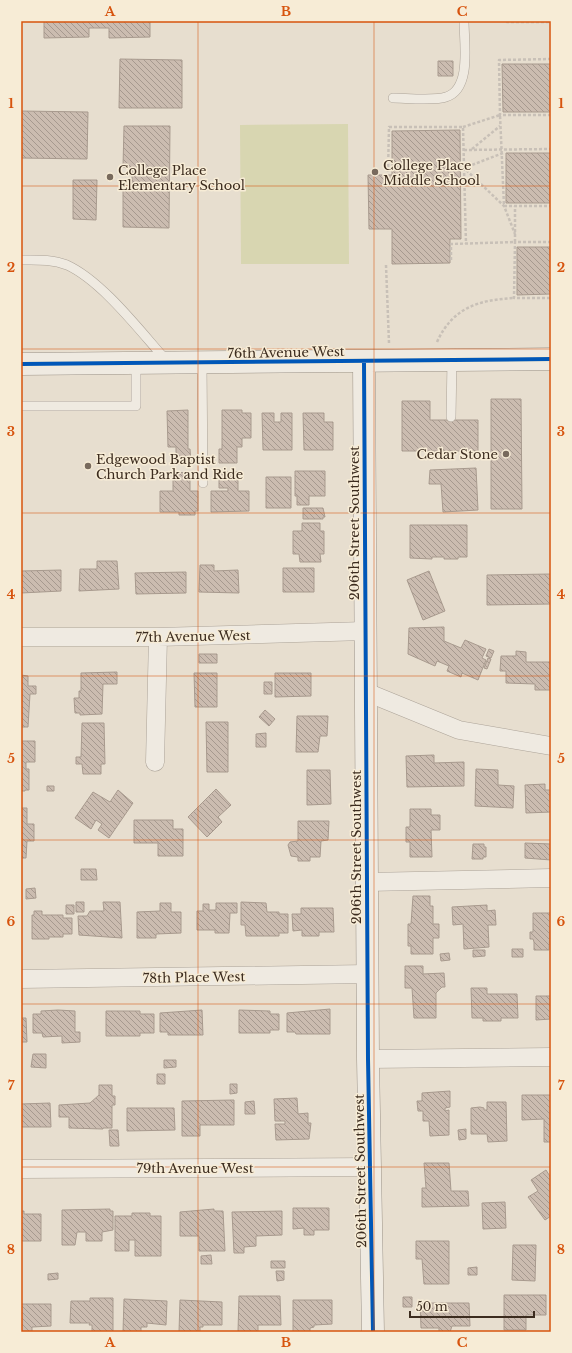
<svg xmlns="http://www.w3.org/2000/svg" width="572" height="1353" viewBox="0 0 572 1353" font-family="'Libre Baskerville',serif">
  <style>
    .pitch { fill: #d8d6b1 }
    .building { fill: url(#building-back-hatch); stroke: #a89a8e }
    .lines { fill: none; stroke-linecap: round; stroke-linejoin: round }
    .lane-casing { stroke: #aca398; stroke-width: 10 }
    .street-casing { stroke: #aca398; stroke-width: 19 }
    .secondary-casing { stroke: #9c9388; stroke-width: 23 }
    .path { stroke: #c8c0b7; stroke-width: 2.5; stroke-dasharray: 3 2; stroke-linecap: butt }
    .lane { stroke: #efeae1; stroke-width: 9 }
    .street { stroke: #efeae1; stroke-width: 18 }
    .secondary { stroke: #efeae1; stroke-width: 22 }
    .cycleway-casing { stroke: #f7ecd6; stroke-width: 6 }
    .cycleway { stroke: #0057b8; stroke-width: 4 }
    .grid { fill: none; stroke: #d7540e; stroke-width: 1; stroke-opacity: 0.55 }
    .poi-dot { fill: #786a5d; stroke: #f7ecd6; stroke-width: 1.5 }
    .labels { text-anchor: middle; stroke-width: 3; stroke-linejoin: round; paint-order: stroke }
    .poi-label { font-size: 13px; fill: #3c2c1f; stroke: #f7ecd6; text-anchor: start }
    .street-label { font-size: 13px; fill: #3c2c1f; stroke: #f7ecd6 }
    .neatline { fill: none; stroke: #d7540e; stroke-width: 1.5 }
    .grid-label { font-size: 13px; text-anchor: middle; font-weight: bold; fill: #d7540e }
  </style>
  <defs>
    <pattern id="building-back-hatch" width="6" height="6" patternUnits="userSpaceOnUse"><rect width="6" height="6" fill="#cbbcb0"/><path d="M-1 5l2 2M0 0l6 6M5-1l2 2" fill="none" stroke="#a6998f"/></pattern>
  </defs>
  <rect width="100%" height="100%" fill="#e7decf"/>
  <!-- pitch -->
  <path class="pitch" d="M348,124L349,264H241L240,125Z"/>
  <!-- building -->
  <path class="building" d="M44,21H150V37L109,38V28H89V37L44,38Z
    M120,59L182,60V108H119Z
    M438,61H453V76H438Z
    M502,64H551V112H503Z
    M21,111L88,112L87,159L21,158Z
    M124,126H170L169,228L123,227V187L132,184V170L123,167Z
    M460,130L461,239H450V263L392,264V229H369L368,175H392V131Z
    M506,153H551V203H506Z
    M73,180H97L96,220L73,219Z
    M517,247H551V294L517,295Z
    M491,399H521L522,509H491Z
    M402,401H430V420H478V451H402Z
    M188,410V449H190L191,464H176V447H168L167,411Z
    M222,410H242V413H251V438H242V447H237V463H219V449H222Z
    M262,413H274V422H281V413H292V450H263Z
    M303,413H324V422H333V450H304Z
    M476,468L478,510L443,512L441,484H429L430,470Z
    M295,471H325V496H309V505H297V496H295Z
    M173,472L190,473V491H198V511H195V515H179V512H160V491H173Z
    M219,472H238V491H249V511L211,512V491H228V488H219Z
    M266,477H291V508H266Z
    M303,508H323L325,517H323V519H303Z
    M302,523H320V531H324V554H320L321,562H300L299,554H293V531H302Z
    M410,525H467V557H458V559H444V557H432V559L410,558Z
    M97,561H117L119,589L79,591L80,569H97Z
    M200,565H214V571L238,570L239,593L199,592Z
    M283,568H314V592H283Z
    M61,570V591L21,593V571Z
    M429,571L445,611L423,620L407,580Z
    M186,572V593L136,594L135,573Z
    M551,574V604L487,605V575Z
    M444,627V641L461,648L465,640L486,649L482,658L486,660L478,680L462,673L461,677L447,671L449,666L437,661L435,666L408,654L409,628Z
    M489,649L494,651L491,658L486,656Z
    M516,651L526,652V662H551V690H535V684L506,683V671H500L501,656H516Z
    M199,654H217V663H199Z
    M488,658L491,659L487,669L484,668Z
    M117,672V684H103L102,714L80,715V713H75L74,698H79V691H81V673Z
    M194,673H217V707H195Z
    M275,673H311V696L275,697Z
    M21,675L28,676V686H36V694H30L28,727H21Z
    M264,682H272V694H264Z
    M265,710L275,719L269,726L259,717Z
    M297,716H328L327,736H320L318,752H296Z
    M206,722H228V772H207Z
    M82,723H104L105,764H101V774H83L82,764H76V757H81Z
    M266,733V747H256V734Z
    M21,741H35V762H26V769H29V790H25V791H21Z
    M434,755V763L464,762V786L407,787L406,756Z
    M476,769L498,770V785L514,786L513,808L475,806Z
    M307,770H330L331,804L307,805Z
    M545,784V790H551V812L526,813L525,785Z
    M47,786H54V791H47Z
    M216,789L231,805L218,817L222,822L207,837L188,817Z
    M118,790L133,803L109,838L98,830L102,824L96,820L91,829L75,818L93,792L110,802Z
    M21,808H27V824H34V841H27L26,858H21Z
    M410,809H431V815H440V830H431L432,857H410V842H406V827H410Z
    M134,820H173V829H183V856H158V843H134Z
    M298,821H329L328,840L321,841L320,857H310V861H298V857L291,856L288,845L290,842L298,841Z
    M525,843L551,844V860L525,858Z
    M473,844H484V847H486V857H483V859H472Z
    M81,869H96L97,880H81Z
    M35,888L36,898L26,899V889Z
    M413,896H430V906H433V924H439V938H433V954H411V946H408V924H411Z
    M76,902H84V912H76Z
    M103,902H120L122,938L79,935L78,916H87L90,911H104Z
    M241,902L266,903L267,912H279V914H288V933H279V936H246L245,925H241Z
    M160,903H171V912H181V933L156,934V938H137V912L160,911Z
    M216,903H237V913H230L229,933H215V930H197V911H203V904H209V910H216Z
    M66,905H74V914H66Z
    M487,905V911L495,910L496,925H488L489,947L464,949L463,924L453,925L452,907Z
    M301,908H333L334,932H319V936H302V930L293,931L292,914H301Z
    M34,911H42V915H63V918H72V934H63V937H49V939H32V915H34Z
    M533,913H551L549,950H534V942L533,939H530V932H533Z
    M512,949H523V957H512Z
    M473,950H485V956L473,957Z
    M449,953L450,960L441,961L440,954Z
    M405,966H423V974L444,973L445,987H442L436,993V1018H414L412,988H405Z
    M471,988H487V994H517L518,1018H501V1021H483V1018H472Z
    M536,996H551V1022V1019L536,1020Z
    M330,1009V1034H296L295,1032H287V1013Z
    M58,1010L75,1011V1032H80V1042L62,1043V1036L43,1037L42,1033H33V1014H41V1011Z
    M202,1010L203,1035H168V1032H160V1013Z
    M239,1010L270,1011V1014H279V1030H270V1033H239Z
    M106,1011H140V1014H154V1033H140V1036H106Z
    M21,1018H26L27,1042H21Z
    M33,1054H46V1068L31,1067Z
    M164,1060H176V1067L164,1068Z
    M157,1074H165V1084H157Z
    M230,1084H237V1093L230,1094Z
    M99,1085H112V1096H115V1105H112V1128H103V1129L69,1128V1117H59V1105L90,1103L99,1095Z
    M450,1091V1107L445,1108V1111L449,1110V1135L430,1136L429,1121H423V1111H418L417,1101H422V1093Z
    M522,1095H551V1142H544V1119L522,1120Z
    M297,1098L298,1114L308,1113V1123H311L309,1139L276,1140L275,1124H285V1121H275L274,1099Z
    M234,1100V1125H200V1136H182V1101Z
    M254,1101L255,1114H245V1102Z
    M487,1102H506L507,1141L488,1142L487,1134H471V1108L480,1107L484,1108V1110H487Z
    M50,1103L51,1127H21V1104Z
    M127,1108H174L175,1130L127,1131Z
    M466,1129V1139L459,1140L458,1130Z
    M109,1130H118L119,1146H110Z
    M424,1163H449L451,1191H468L469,1206L422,1207V1188H426Z
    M546,1170L551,1178V1216L545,1220L528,1197L538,1191L531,1180Z
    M505,1202L506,1228L483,1229L482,1203Z
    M293,1208H329V1230H314V1235H304V1228L293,1229Z
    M110,1209V1211H113V1230L102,1232V1241H86V1232H77L75,1245H62V1210Z
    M214,1209V1211H223L225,1251H199V1236H180V1212Z
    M21,1211H24V1214H41V1241H21Z
    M282,1211V1235L256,1236V1246L244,1247V1253H234L232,1212Z
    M132,1213H150V1216H161V1256H135V1240H129V1251H115V1216H132Z
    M416,1241H449V1284H424L422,1259H416Z
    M513,1245H536L535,1281L512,1280Z
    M211,1255L212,1264H201V1256Z
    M271,1261H285V1268H271Z
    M477,1267V1275H468V1268Z
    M276,1271H284V1280L277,1281Z
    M58,1273V1279L48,1280V1274Z
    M504,1295H546V1315H526V1330H504Z
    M239,1296H280L281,1325H258V1332H238Z
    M403,1297H412V1307H403Z
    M90,1298H113V1332H92V1325H89L90,1323H70L71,1301H90Z
    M124,1299L167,1301L166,1325L147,1323V1327H141V1332H123Z
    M180,1300L222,1302V1325H203V1327H200V1332H179Z
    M293,1300H332V1324L314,1325V1327L310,1328V1332H293Z
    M420,1303H469L470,1326H452L450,1332H439V1328H421Z
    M21,1304H51V1326L32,1327V1332H21Z"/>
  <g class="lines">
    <defs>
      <path id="lane" d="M393,98C405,98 435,101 446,97C472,89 464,43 464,21
        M21,260C36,260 52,259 67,265C102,281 140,331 166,360
        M202,363L203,483
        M21,406H136V363
        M451,417L452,360"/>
      <path id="street" d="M21,637H158L365,631
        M366,692L459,730L551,746
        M155,762L158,637
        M367,882L551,878
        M21,979L367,974
        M368,1059L551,1057
        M21,1169L370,1167"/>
      <path id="secondary" d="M364,361L368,1059L373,1332
        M21,364L551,359"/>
    </defs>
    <!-- lane casing -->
    <use href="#lane" class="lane-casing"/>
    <!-- street casing -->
    <use href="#street" class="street-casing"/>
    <!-- secondary casing -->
    <use href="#secondary" class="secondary-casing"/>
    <!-- path -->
    <path class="path" d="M507,21V22H551
      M551,59L499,60L500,115H551
      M463,127L500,115L504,206H551
      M472,149L500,126
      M464,150L551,149
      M503,153L464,168L504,206L515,234
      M388,172L389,127H463L466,244
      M551,242H515L514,298H551
      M451,260V244L515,242V206
      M386,265L389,343
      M437,342C453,307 479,300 514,298"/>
    <!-- lane -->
    <use href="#lane" class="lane"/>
    <!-- street -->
    <use href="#street" class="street"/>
    <!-- secondary -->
    <use href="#secondary" class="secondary"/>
    <defs>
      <path id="cycleway" d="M364,361L368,1059L373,1332
        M21,364L551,359"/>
    </defs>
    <!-- cycleway casing -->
    <use href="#cycleway" class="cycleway-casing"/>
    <!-- cycleway -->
    <use href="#cycleway" class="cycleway"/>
  </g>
  <!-- grid -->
  <path class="grid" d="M198,21V1332M374,21V1332M21,186H551M21,349H551M21,513H551M21,676H551M21,840H551M21,1004H551M21,1167H551"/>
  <!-- markers -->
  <g class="poi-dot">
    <circle cx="375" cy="172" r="4"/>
    <circle cx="110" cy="177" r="4"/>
    <circle cx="506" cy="454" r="4"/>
    <circle cx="88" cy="466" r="4"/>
  </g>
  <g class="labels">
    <!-- poi labels -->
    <g class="poi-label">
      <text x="383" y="170">College Place<tspan x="383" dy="15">Middle School</tspan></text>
      <text x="118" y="175">College Place<tspan x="118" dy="15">Elementary School</tspan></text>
      <text x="498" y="459" text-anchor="end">Cedar Stone</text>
      <text x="96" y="464">Edgewood Baptist<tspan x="96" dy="15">Church Park and Ride</tspan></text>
    </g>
    <!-- street labels -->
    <g class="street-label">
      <text transform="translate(286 352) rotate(-1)" y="5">76th Avenue West</text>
      <text transform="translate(354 523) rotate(-90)" y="5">206th Street Southwest</text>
      <text transform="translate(193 636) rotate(-1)" y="5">77th Avenue West</text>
      <text transform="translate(356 847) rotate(-90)" y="5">206th Street Southwest</text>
      <text transform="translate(194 977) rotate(-1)" y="5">78th Place West</text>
      <text x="195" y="1173">79th Avenue West</text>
      <text transform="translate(360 1171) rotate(-91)" y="5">206th Street Southwest</text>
    </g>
  </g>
  <!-- border -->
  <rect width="572" height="1353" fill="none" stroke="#f7ecd6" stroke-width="44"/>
  <!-- scale -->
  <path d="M410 1311v6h124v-6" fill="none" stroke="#3c2c1f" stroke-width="2"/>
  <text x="416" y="1311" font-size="12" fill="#3c2c1f" stroke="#f7ecd6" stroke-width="3" paint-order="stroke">50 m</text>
  <rect x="22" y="22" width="528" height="1309" class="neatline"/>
  <g class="grid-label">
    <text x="110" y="16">A</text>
    <text x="286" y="16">B</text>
    <text x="462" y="16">C</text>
    <text x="11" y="108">1</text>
    <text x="561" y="108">1</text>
    <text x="11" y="272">2</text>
    <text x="561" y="272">2</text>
    <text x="11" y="436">3</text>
    <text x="561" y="436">3</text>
    <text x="11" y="599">4</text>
    <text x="561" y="599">4</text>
    <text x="11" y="763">5</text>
    <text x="561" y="763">5</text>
    <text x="11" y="926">6</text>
    <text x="561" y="926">6</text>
    <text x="11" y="1090">7</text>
    <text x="561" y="1090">7</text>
    <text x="11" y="1254">8</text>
    <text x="561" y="1254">8</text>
    <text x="110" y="1347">A</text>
    <text x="286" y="1347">B</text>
    <text x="462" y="1347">C</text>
  </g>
</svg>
